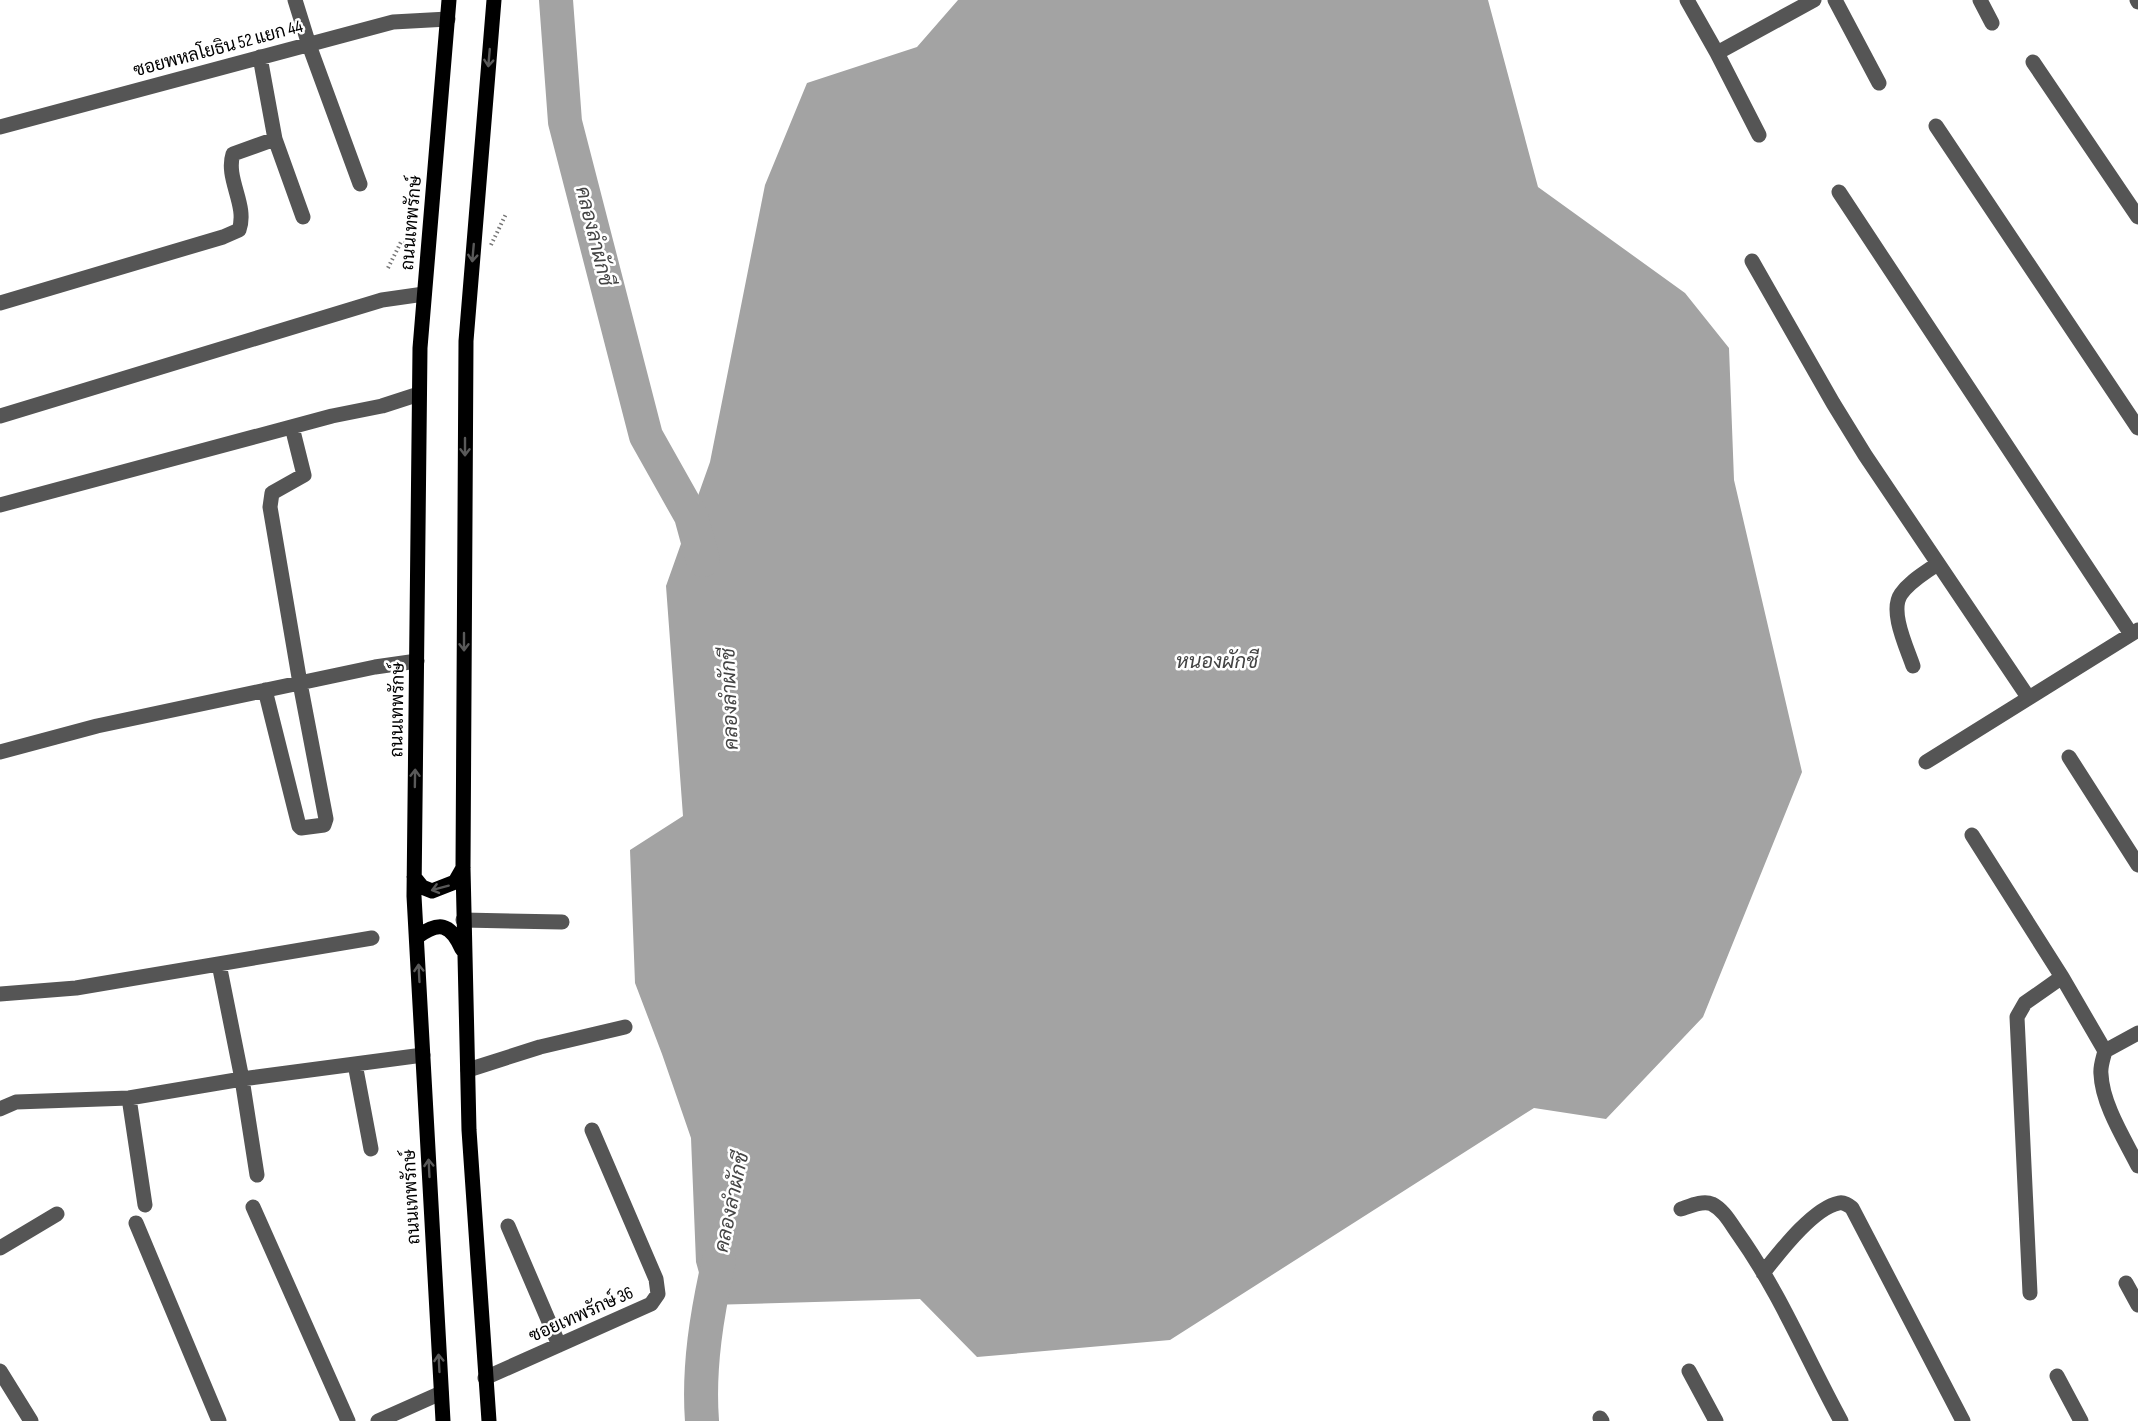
<svg xmlns="http://www.w3.org/2000/svg" width="2138" height="1421" viewBox="0 0 2138 1421" font-family="'Sofia Sans Condensed',Sarabun,sans-serif">
  <style>
    .water { fill: #a3a3a3 }
    .lines { fill: none; stroke-linecap: round; stroke-linejoin: round }
    .river { stroke: #a3a3a3; stroke-width: 34 }
    .path { stroke: #777; stroke-width: 4; stroke-dasharray: 1.5 3; stroke-linecap: butt }
    .minor { stroke: #555; stroke-width: 15 }
    .major { stroke: #000; stroke-width: 15 }
    .oneway { stroke: #595959 }
    .labels { text-anchor: middle; stroke-width: 5; stroke-linejoin: round; paint-order: stroke }
    .street-label { font-size: 18px; fill: #000; stroke: #fff }
    .water-label { font-size: 20px; font-style: italic; fill: #444; stroke: #fff }
  </style>
  <rect width="100%" height="100%" fill="#fff"/>
  <!-- water -->
  <path class="water" d="M958,0H1488L1538,187L1685,293L1729,348L1734,480L1802,772L1703,1017L1606,1119L1534,1108L1170,1340L977,1357L920,1299L708,1305L696,1262L691,1138L662,1054L635,983L630,850L683,816L666,586L710,462L765,185L807,83L917,47Z"/>
  <g class="lines">
    <!-- river -->
    <path class="river" d="M556,0L565,122L646,436L691,516L703,560
      M702,1421C698,1367 707,1313 719,1260"/>
    <!-- path -->
    <path class="path" d="M491,245L506,214
      M388,268L401,242L413,243"/>
    <!-- minor -->
    <path class="minor" d="M295,0L309,45L360,184
      M1687,0L1717,53L1759,135
      M1835,0L1879,83
      M1980,0L1992,23
      M2137,0L2138,2
      M1717,53L1814,0
      M2033,62L2138,217
      M1936,126L2138,428
      M0,127L393,22L448,19
      M275,139L303,217
      M1839,192L2131,634
      M1752,261L1833,403L1865,455L2028,697
      M0,303L223,237L239,230C248,205 225,179 233,154L275,139L260,57
      M0,416L382,300L424,294
      M0,505L332,416L382,406L419,394
      M1913,666C1907,648 1889,611 1901,594C1910,581 1925,573 1937,564
      M265,690L299,826L301,828L324,825L326,819L300,683L270,507L272,493L304,475L292,427
      M0,752L97,726L375,667L417,661
      M2069,757L2138,865
      M1926,762L2138,630
      M1972,835L2062,977L2105,1051C2103,1059 2100,1067 2101,1074C2102,1104 2125,1140 2138,1166
      M463,920L562,922
      M219,964L242,1079L257,1175
      M0,994L76,988L372,938
      M2105,1051L2138,1033
      M355,1064L371,1149
      M468,1070L540,1047L625,1027
      M129,1098L145,1205
      M0,1109L16,1102L129,1098L242,1079L423,1055
      M253,1207L348,1421
      M1681,1209C1690,1206 1703,1200 1712,1204C1724,1210 1731,1224 1739,1235C1780,1293 1807,1359 1841,1421
      M136,1223L219,1421
      M508,1226L559,1345
      M0,1248L57,1214
      M1763,1273C1779,1253 1813,1208 1839,1203C1844,1202 1848,1205 1852,1208L1963,1421
      M2126,1283L2138,1305
      M2030,1293L2017,1017L2025,1003L2062,977
      M0,1371L31,1421
      M1689,1371L1716,1421
      M2057,1376L2081,1421
      M485,1378L651,1304L658,1294L656,1279L592,1130
      M1600,1418L1602,1421
      M378,1421L441,1393"/>
    <!-- major -->
    <path class="major" d="M414,877L422,887L432,891L455,882L463,868
      M417,937C439,921 450,923 462,949
      M443,1421L414,896L420,348L449,0
      M489,1421L469,1130L463,868L466,341L494,0"/>
  </g>
  <!-- one-way arrows -->
  <defs><path id="oneway-shaft" d="M-6 0H5M1.5-3L5.5 0L1.5 3" fill="none" stroke-width="1.6" stroke-linecap="round" stroke-linejoin="round" transform="scale(1.5)"/></defs>
  <g class="oneway">
    <use href="#oneway-shaft" transform="translate(489 58) rotate(95)"/>
    <use href="#oneway-shaft" transform="translate(473 253) rotate(95)"/>
    <use href="#oneway-shaft" transform="translate(465 447) rotate(90)"/>
    <use href="#oneway-shaft" transform="translate(464 642) rotate(90)"/>
    <use href="#oneway-shaft" transform="translate(415 778) rotate(-89)"/>
    <use href="#oneway-shaft" transform="translate(440 888) rotate(165)"/>
    <use href="#oneway-shaft" transform="translate(419 973) rotate(-93)"/>
    <use href="#oneway-shaft" transform="translate(429 1168) rotate(-93)"/>
    <use href="#oneway-shaft" transform="translate(439 1363) rotate(-93)"/>
  </g>
  <g class="labels">
    <!-- street labels -->
    <g class="street-label">
      <text transform="translate(218 48) rotate(-15)" y="6">ซอยพหลโยธิน 52 แยก 44</text>
      <text transform="translate(411 223) rotate(-85)" y="6">ถนนเทพรักษ์</text>
      <text transform="translate(397 710) rotate(-89)" y="6">ถนนเทพรักษ์</text>
      <text transform="translate(411 1197) rotate(-93)" y="6">ถนนเทพรักษ์</text>
      <text transform="translate(581 1314) rotate(-24)" y="6">ซอยเทพรักษ์ 36</text>
    </g>
    <!-- water labels -->
    <g class="water-label">
      <text transform="translate(595 236) rotate(76)" y="7">คลองลำผักชี</text>
      <text x="1217" y="668">หนองผักชี</text>
      <text transform="translate(729 699) rotate(-92)" y="7">คลองลำผักชี</text>
      <text transform="translate(731 1202) rotate(-78)" y="7">คลองลำผักชี</text>
    </g>
  </g>
</svg>
